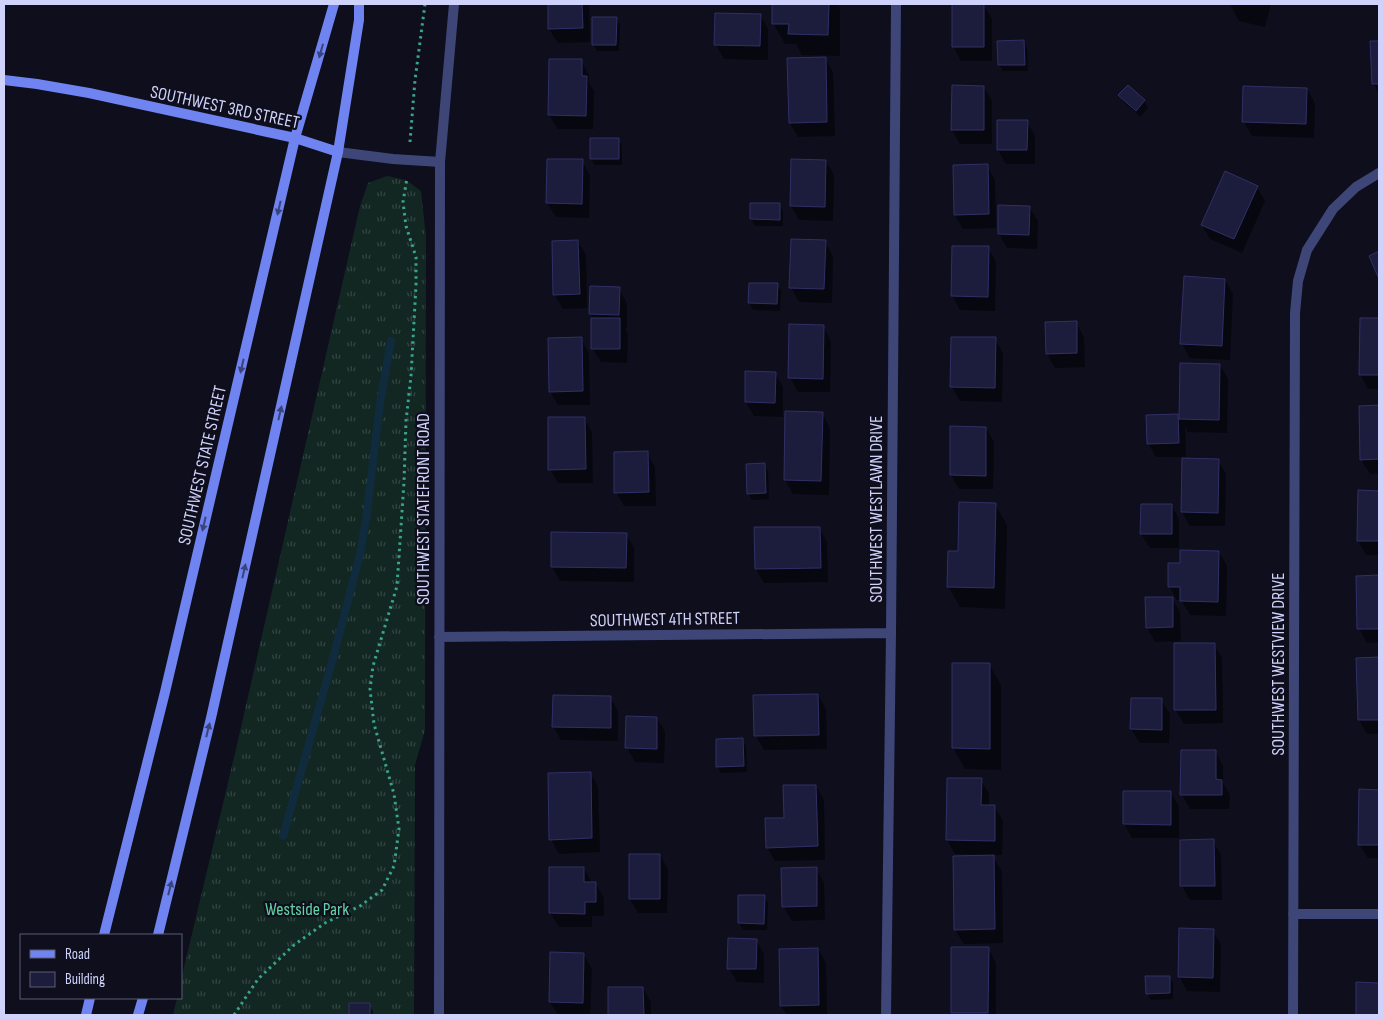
<svg xmlns="http://www.w3.org/2000/svg" width="1383" height="1019" viewBox="0 0 1383 1019" font-family="'Sofia Sans Condensed',sans-serif">
  <style>
    .grass { fill: url(#grass-tufts) }
    .shadow { fill: #0007 }
    .lines { fill: none; stroke-linecap: round; stroke-linejoin: round }
    .stream { stroke: #112b3e; stroke-width: 8 }
    .building { fill: #1c1c3c; stroke: #313066 }
    .path { stroke: #39a48a; stroke-width: 3; stroke-dasharray: 2.5 4; stroke-linecap: butt }
    .street { stroke: #3e4678; stroke-width: 10 }
    .secondary { stroke: #7084f1; stroke-width: 10 }
    .oneway { fill: #3a437c }
    .labels { text-anchor: middle; stroke-width: 4.5; stroke-linejoin: round; paint-order: stroke }
    .street-label { font-size: 18px; fill: #cfd2fa; stroke: #0e0e1d }
    .park-label { font-size: 18px; fill: #63d2a2; stroke: #0e0e1d }
  </style>
  <defs>
    <pattern id="grass-tufts" width="24" height="20" patternUnits="userSpaceOnUse" patternTransform="scale(1.25)"><rect width="24" height="20" fill="#122722"/><path d="M3 7l-1-3M5 7V3M7 7l1-3M15 17l-1-3M17 17v-4M19 17l1-3" fill="none" stroke="#334543"/></pattern>
  </defs>
  <rect width="100%" height="100%" fill="#0e0e1d"/>
  <!-- grass -->
  <path class="grass" d="M387,176L406,180L421,191L426,237L425,730L415,765L414,1015H173L177,998H181V980L236,749L360,206L368,183Z"/>
  <!-- shadow -->
  <path class="shadow" d="M549,4H589L590,42L558,43L549,29Z
    M774,4H839L840,10V56L802,55L796,44H785L773,23Z
    M1230,4H1271L1265,27L1239,21Z
    M984,5L992,19V61H961L953,46Z
    M716,15H760L768,29V60L724,59L716,45Z
    M616,18L620,25L619,51H597L593,44Z
    M1024,42L1027,48L1028,71H1003L999,65Z
    M1372,42H1379V94L1373,83Z
    M825,58L833,72L835,136L798,137L790,123Z
    M581,61L589,75V83L594,91L593,129H558L549,115Z
    M1128,86L1144,101L1148,108L1140,117L1124,102L1120,95Z
    M984,87L992,101V144H960L952,130Z
    M1307,89L1315,103L1314,138L1252,136L1244,122Z
    M1027,122L1035,136V164H1006L998,150Z
    M618,139L622,146V165H595L591,159Z
    M548,160L582,161L590,175L589,218L556,217L547,203Z
    M792,161H826L834,175L833,221L799,220L791,206Z
    M987,166L995,180L996,228L963,229L955,215Z
    M1257,187L1265,201L1242,253L1210,239L1202,225Z
    M751,204L779,205L783,211V226H755L751,219Z
    M1029,207L1038,221L1037,249L1007,248L999,234Z
    M578,241L586,255L587,308L563,309L555,295Z
    M825,242L833,256L832,303L799,302L791,287Z
    M988,248L996,262L995,311L960,310L952,296Z
    M1225,280L1233,294L1230,360L1190,358L1182,344Z
    M750,284L777,285L781,291L780,311L753,310L749,303Z
    M619,289L627,303V328H625L628,334L627,363L601,362L592,348L594,319L590,314Z
    M1361,319H1379V389H1368L1360,374Z
    M1046,323H1076L1084,337L1085,367L1055,368L1047,354Z
    M823,326L831,341L830,392H798L790,377Z
    M952,338L995,339L1003,353L1002,402L960,401L952,387Z
    M581,339L589,353L590,405H558L550,391Z
    M1182,364L1220,365L1228,379L1227,433L1188,432L1185,427L1186,457H1156L1148,443L1177,416L1180,421Z
    M775,373L783,387V417L754,416L746,402Z
    M1379,406V473L1370,474L1361,460L1360,407Z
    M822,413L830,428L829,495L793,494L785,480Z
    M584,418L592,432L593,483H558L550,469Z
    M986,428L994,442L993,489H959L951,475Z
    M647,453L655,467L656,506H624L616,492Z
    M1218,460L1226,474L1225,526H1190L1182,512Z
    M764,464L768,471L769,499L752,500L748,493Z
    M1359,492H1379V555H1366L1358,541Z
    M995,504L1007,525L1005,609L960,607L948,586L959,552Z
    M1171,505L1179,519V548H1150L1141,534Z
    M819,528L827,542L828,582L764,583L756,569Z
    M626,534L634,548V582L560,581L552,567Z
    M1219,552L1227,566L1226,616L1190,615L1181,600H1177L1169,586L1181,564Z
    M1379,576V642L1367,643L1359,628L1358,577Z
    M1172,598L1180,612L1181,641L1155,642L1147,628Z
    M1214,644L1222,658L1223,723L1184,724L1176,710Z
    M1379,658V734H1367L1359,720L1357,659Z
    M953,664H989L1001,685V770L965,769L953,748Z
    M818,695L826,709L827,749L764,750L756,736Z
    M610,697L618,711V741L561,740L553,726Z
    M1161,700L1170,714L1169,743H1140L1131,729Z
    M627,717L657,718L665,732L664,763L635,762L627,748Z
    M742,740L746,746L747,772L721,773L717,766Z
    M1182,751H1215L1223,766V783L1230,795L1229,809H1190L1182,795Z
    M590,773L598,787L600,852L559,854L551,839Z
    M981,780L989,794V807H995L1003,821L1002,855H992L1002,871L1003,943L964,944L955,930L988,855L955,854L947,840Z
    M816,786L824,800L825,860L775,861L767,847L785,819Z
    M1360,791H1379V858H1368L1359,844Z
    M1170,792L1179,806V838H1132L1124,824Z
    M1213,841L1221,855L1222,900H1190L1182,886Z
    M660,855L668,869L667,913H638L630,899Z
    M584,868L592,883L596,884L604,898V916H592V927H559L550,913Z
    M816,868L824,883L825,920L792,921L783,906Z
    M764,896L768,903L767,930H743L739,923Z
    M1213,931L1221,945L1220,992L1187,991L1179,976Z
    M756,940L764,954V983L737,982L729,968Z
    M988,948L996,963V1015H954L952,1013Z
    M818,949L826,963L827,1015H787L781,1006Z
    M551,954L584,955L592,969L590,1015H558L550,1002Z
    M1169,977L1173,983V999L1151,1000L1147,993Z
    M1357,984H1379V1015H1357Z
    M609,988H643L651,1002V1015H609Z
    M350,1004L369,1005L373,1011V1015H350Z"/>
  <g class="lines">
    <!-- stream -->
    <path class="stream" d="M283,836L335,651L360,554L367,513L380,403L391,341"/>
  </g>
  <!-- building -->
  <path class="building" d="M548,4H582L583,28L548,29Z
    M772,4H829L828,35L788,34L789,24H772Z
    M952,4H984V47H952Z
    M715,13L761,14L760,46L714,45Z
    M592,17H617L616,45H592Z
    M1024,40L1025,65H998L997,41Z
    M1370,41H1379V84H1372Z
    M826,57L827,122L789,123L787,58Z
    M549,59H582V76H587L586,116L548,115Z
    M952,85L984,86V130H951Z
    M1128,85L1145,100L1136,111L1118,95Z
    M1243,86L1307,88L1306,124L1242,122Z
    M997,120H1028L1027,150H997Z
    M590,138H619V159H590Z
    M547,159H583L582,204L546,203Z
    M791,159L826,160L825,207L790,206Z
    M988,164L989,214L954,215L953,165Z
    M1225,171L1258,186L1234,239L1201,225Z
    M750,203H780V220L750,219Z
    M998,205L1030,206L1029,235L998,234Z
    M791,239L826,240L824,289L789,288Z
    M578,240L580,294L553,295L552,241Z
    M952,246H989L988,297L951,296Z
    M1379,251V279L1369,256Z
    M1184,276L1225,279L1222,346L1180,344Z
    M749,283H778L777,304L748,303Z
    M590,286L620,287L619,315L589,314Z
    M591,318H620V349H591Z
    M1360,318H1379V375H1359Z
    M1077,321V353L1046,354L1045,322Z
    M789,324L824,325L823,379L788,378Z
    M582,337L583,391L549,392L548,338Z
    M951,337H996L995,388L950,387Z
    M1180,363L1220,364L1219,420L1179,419Z
    M745,371L776,372L775,403L745,402Z
    M1379,405V459L1360,460L1359,406Z
    M785,411L823,412L821,481L784,480Z
    M1178,414L1179,443L1147,444L1146,415Z
    M548,417H585L586,469L548,470Z
    M950,426L986,427V476L950,475Z
    M648,451L649,492L614,493V452Z
    M1182,458L1219,459L1218,513L1181,512Z
    M765,463L766,493L747,494L746,464Z
    M1358,490L1379,491V541H1357Z
    M959,502L996,503L994,588L947,587L948,551H958Z
    M1141,504H1172V534H1140Z
    M754,527H820L821,568L755,569Z
    M551,532L627,533L626,568L551,567Z
    M1180,550L1219,551L1218,602L1180,601V587H1168V563H1180Z
    M1379,575V629H1357L1356,576Z
    M1145,597H1173V627L1146,628Z
    M1174,643H1215L1216,710H1174Z
    M1379,657V720H1358L1356,658Z
    M952,663H990V749L952,748Z
    M818,694L819,735L754,736L753,695Z
    M553,695L611,696V728L552,727Z
    M1131,698H1162V730L1130,729Z
    M626,716L657,717V749L625,748Z
    M743,738L744,766L716,767V739Z
    M1181,750H1216V779L1222,780V795H1180Z
    M591,772L592,838L549,840L548,773Z
    M947,778H982L981,805H995V841L946,840Z
    M783,785H816L818,846L766,848L765,818H784Z
    M1359,789L1379,790V845H1358Z
    M1123,791H1171V825L1123,824Z
    M1214,839L1215,886H1180V840Z
    M629,854H660V899H629Z
    M994,855L995,929L954,930L953,856Z
    M549,867H584V882H596V902H585V914L549,913Z
    M817,867V906L782,907L781,868Z
    M738,895H765L764,924L738,923Z
    M1179,928L1214,929L1213,978L1178,977Z
    M728,938L757,939L756,969H727Z
    M951,947H989L988,1013H951Z
    M818,948L819,1005L780,1006L779,949Z
    M550,952L584,953L583,1003L549,1002Z
    M1145,976H1170V993L1146,994Z
    M1356,982L1379,983V1015H1356Z
    M608,987H643L644,1015H608Z
    M349,1003H370V1015H349Z"/>
  <g class="lines">
    <!-- path -->
    <path class="path" d="M410,142L415,80L425,4
      M234,1015L258,979L294,945L325,923L360,906L382,890L394,866L399,829L394,794L374,724L370,689L373,666L397,586L404,482L406,421L411,376L416,285V257L406,226L403,202L407,178"/>
    <!-- street -->
    <path class="street" d="M338,152L393,159L440,162
      M439,637L891,633
      M1293,914H1379
      M439,1015L440,162L454,4
      M886,1015L891,633L896,4
      M1293,1015L1295,313L1298,281L1307,250L1333,209L1356,187L1379,173"/>
    <!-- secondary -->
    <path class="secondary" d="M4,80L37,84L89,93L295,138L338,152
      M104,935L165,692L295,138L334,4
      M158,935L211,718L338,152L359,20V4
      M86,1015L90,998
      M138,1015L143,998"/>
  </g>
  <!-- one-way arrows -->
  <defs><path id="oneway-solid" d="M-6-.8H1V-3.2L6.5 0L1 3.2V.8H-6Z" transform="scale(1.25)"/></defs>
  <g class="oneway">
    <use href="#oneway-solid" transform="translate(321 51) rotate(106)"/>
    <use href="#oneway-solid" transform="translate(279 208) rotate(103)"/>
    <use href="#oneway-solid" transform="translate(242 366) rotate(103)"/>
    <use href="#oneway-solid" transform="translate(280 413) rotate(-77)"/>
    <use href="#oneway-solid" transform="translate(204 524) rotate(103)"/>
    <use href="#oneway-solid" transform="translate(244 571) rotate(-77)"/>
    <use href="#oneway-solid" transform="translate(208 730) rotate(-76)"/>
    <use href="#oneway-solid" transform="translate(170 888) rotate(-76)"/>
  </g>
  <g class="labels">
    <!-- street labels -->
    <g class="street-label">
      <text transform="translate(225 107) rotate(12)" y="6">SOUTHWEST 3RD STREET</text>
      <text transform="translate(202 465) rotate(-77)" y="6">SOUTHWEST STATE STREET</text>
      <text transform="translate(423 509) rotate(-90)" y="6">SOUTHWEST STATEFRONT ROAD</text>
      <text transform="translate(876 509) rotate(-90)" y="6">SOUTHWEST WESTLAWN DRIVE</text>
      <text transform="translate(665 619) rotate(-1)" y="6">SOUTHWEST 4TH STREET</text>
      <text transform="translate(1278 664) rotate(-90)" y="6">SOUTHWEST WESTVIEW DRIVE</text>
    </g>
    <!-- park labels -->
    <g class="park-label">
      <text x="307" y="915">Westside Park</text>
    </g>
  </g>
  <!-- border -->
  <rect width="1383" height="1019" fill="none" stroke="#cfd2fa" stroke-width="10"/>
  <!-- legend -->
  <rect x="20" y="934" width="162" height="65" fill="#0e0e1d" stroke="#5b5c75"/>
  <rect x="30" y="950" width="25" height="8" fill="#7084f1" stroke="#5b5c75"/>
  <text x="65" y="959" font-size="15" fill="#cfd2fa">Road</text>
  <rect x="30" y="972" width="25" height="15" fill="#1c1c3c" stroke="#5b5c75"/>
  <text x="65" y="984" font-size="15" fill="#cfd2fa">Building</text>
</svg>
